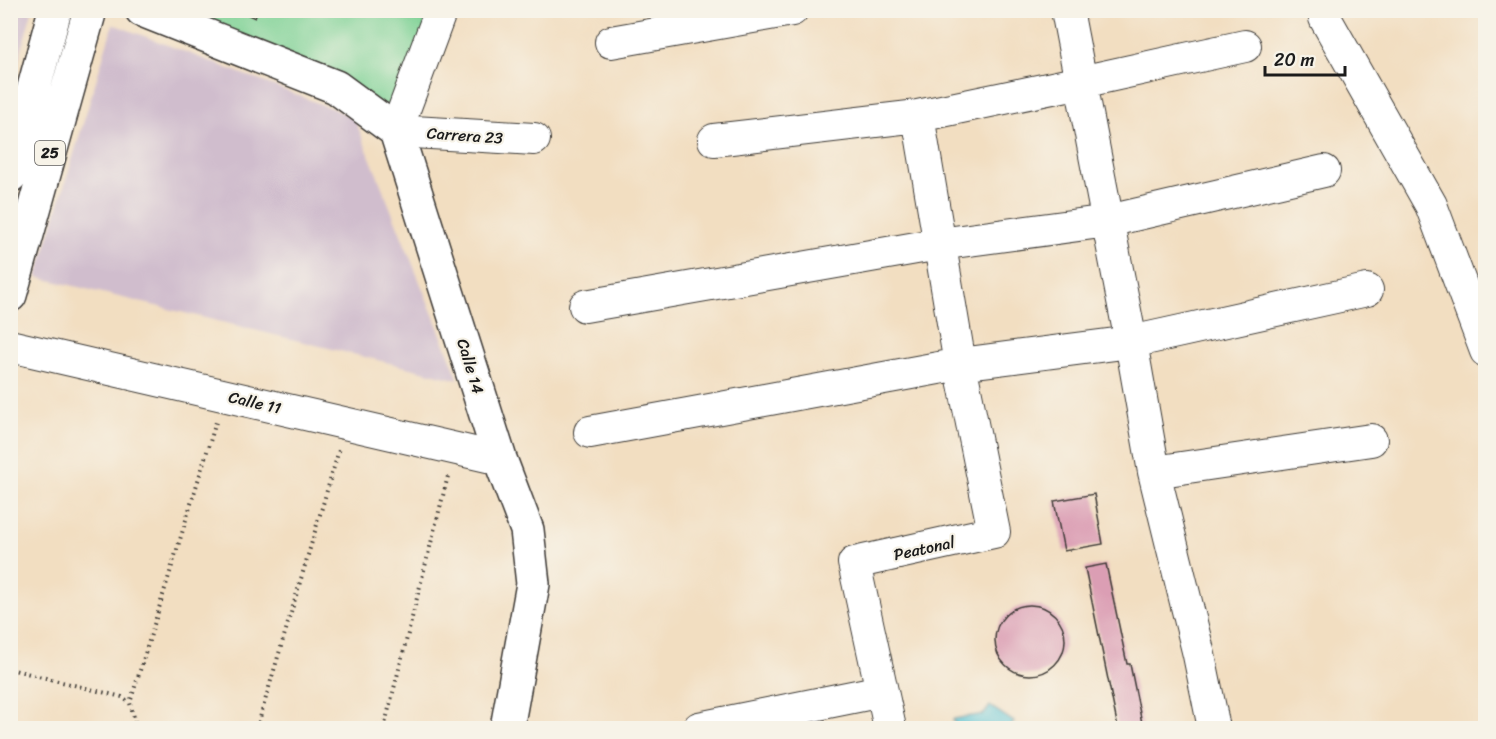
<svg xmlns="http://www.w3.org/2000/svg" width="1496" height="739" viewBox="0 0 1496 739" font-family="Sriracha,sans-serif">
  <style>
    .industrial { fill: #d0bdcd }
    .green { fill: #7dd194; stroke: #4c7658; stroke-width: 1.5 }
    .water { fill: #58c2d3; stroke: #3a6f78; stroke-width: 1.5 }
    .building { fill: #db9eb4 }
    .lines { fill: none; stroke-linecap: round; stroke-linejoin: round }
    .minor-casing { stroke: #3c3935; stroke-width: 34 }
    .tertiary-casing { stroke: #3c3935; stroke-width: 36 }
    .trunk-casing { stroke: #3c3935; stroke-width: 36 }
    .path { stroke: #3c3935; stroke-width: 4; stroke-dasharray: 1.5 4.5; stroke-linecap: butt }
    .minor { stroke: #fff; stroke-width: 32 }
    .tertiary { stroke: #fff; stroke-width: 33 }
    .trunk { stroke: #fff; stroke-width: 33 }
    .labels { text-anchor: middle; stroke-width: 4.5; stroke-linejoin: round; paint-order: stroke }
    .shield { fill: #f7f3e8; stroke: #5e5c59; stroke-width: 1.5 }
    .shield-label { font-size: 15px; font-weight: bold; fill: #1c1c1c }
    .street-label { font-size: 16px; fill: #1c1c1c; stroke: #f7f3e8 }
  </style>
  <rect width="100%" height="100%" fill="#f7f3e8"/>
  <filter id="ink" filterUnits="userSpaceOnUse"><feTurbulence type="fractalNoise" baseFrequency=".0167" numOctaves="2"/><feDisplacementMap in="SourceGraphic" scale="12" xChannelSelector="R" yChannelSelector="G"/><feConvolveMatrix kernelMatrix="1 2 1 2 8 2 1 2 1" color-interpolation-filters="sRGB"/></filter>
  <filter id="wash" filterUnits="userSpaceOnUse"><feTurbulence type="fractalNoise" baseFrequency=".008" numOctaves="4" result="noise"/><feDisplacementMap in="SourceGraphic" scale="24" xChannelSelector="R" yChannelSelector="G"/><feGaussianBlur stdDeviation="1.35" result="paint"/><feColorMatrix in="noise" values="0 0 0 0 0 0 0 0 0 0 0 0 0 0 0 0 0 1.4 0 .05"/><feComposite in="paint" operator="in"/></filter>
  <g filter="url(#wash)">
    <rect width="100%" height="100%" fill="#f2dec1"/>
    <!-- industrial -->
    <path class="industrial" d="M11,10L32,11L11,88L10,11Z
      M113,24L354,117L459,380L37,277Z"/>
    <!-- green -->
    <path class="green" d="M142,11H441L403,112Z"/>
    <!-- water -->
    <path class="water" d="M990,706L1014,722L1010,728H956L953,719L984,714Z"/>
    <g id="blocks">
      <!-- building -->
      <path class="building" d="M238,10H258L255,18Z
        M1094,494L1103,544L1064,551L1054,501Z
        M1106,564L1127,664H1130L1143,728H1118L1085,568Z
        M995 640a35 35 0 1 1 70 0a35 35 0 1 1-70 0Z"/>
    </g>
  </g>
  <g filter="url(#ink)">
    <use href="#blocks" fill-opacity="0" stroke="#3c3935" stroke-width="1.5"/>
    <g class="lines">
      <defs>
        <path id="minor" d="M441,10L396,131L534,139
          M1067,10L1131,342L1154,472L1199,655L1214,728
          M1325,18L1431,205L1486,351
          M611,42L792,10
          M918,116L1081,82L1245,46
          M714,140L918,116L960,364L994,532L854,563L890,728
          M585,306L939,244L1108,221L1324,171
          M10,346L500,459
          M590,432L960,364L1131,342L1367,290
          M1154,472L1371,440
          M699,728L882,691"/>
        <path id="tertiary" d="M142,10L336,87L396,131L500,459L527,530L533,584L507,728"/>
        <path id="trunk" d="M10,176L55,10
          M10,295L90,10"/>
      </defs>
      <!-- minor casing -->
      <use href="#minor" class="minor-casing"/>
      <!-- tertiary casing -->
      <use href="#tertiary" class="tertiary-casing"/>
      <!-- trunk casing -->
      <use href="#trunk" class="trunk-casing"/>
      <!-- path -->
      <path class="path" d="M10,669L122,697L130,703
        M137,728L130,703L216,422
        M257,728L339,450
        M384,728L448,476"/>
      <!-- minor -->
      <use href="#minor" class="minor"/>
      <!-- tertiary -->
      <use href="#tertiary" class="tertiary"/>
      <!-- trunk -->
      <use href="#trunk" class="trunk"/>
    </g>
  </g>
  <g class="labels">
    <!-- shield labels -->
    <rect class="shield" x="35" y="141" width="30" height="24" rx="4.5"/>
    <g class="shield-label">
      <text x="50" y="158">25</text>
    </g>
    <!-- street labels -->
    <g class="street-label">
      <text transform="translate(465 135) rotate(4)" y="6">Carrera 23</text>
      <text transform="translate(471 366) rotate(73)" y="6">Calle 14</text>
      <text transform="translate(255 402) rotate(13)" y="6">Calle 11</text>
      <text transform="translate(924 548) rotate(-12)" y="6">Peatonal</text>
    </g>
  </g>
  <!-- margin -->
  <rect width="1496" height="739" fill="none" stroke="#f7f3e8" stroke-width="36"/>
  <!-- scale -->
  <path d="M1265 66v9h80v-9" fill="none" stroke="#1c1c1c" stroke-width="3"/>
  <text x="1274" y="66" font-size="18" fill="#1c1c1c" stroke="#f7f3e8" stroke-width="4.5" paint-order="stroke">20 m</text>
</svg>
